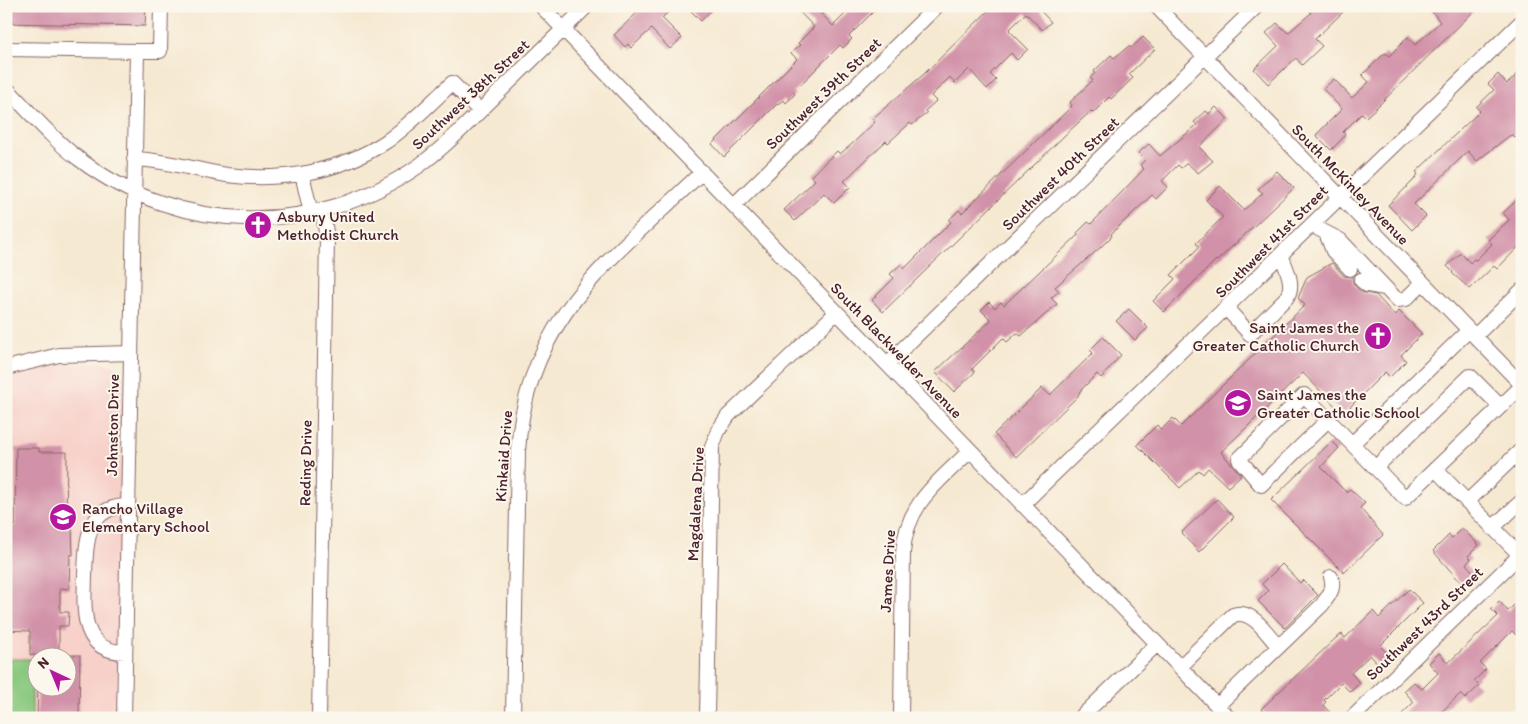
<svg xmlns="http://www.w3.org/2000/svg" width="1528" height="724" font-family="Itim,sans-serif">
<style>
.built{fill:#f7d0c9;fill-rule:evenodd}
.park{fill:#8ac980;stroke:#6a7456}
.building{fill:#d191a8}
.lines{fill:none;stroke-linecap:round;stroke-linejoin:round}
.minor-casing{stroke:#866665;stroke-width:16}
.minor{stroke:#fff;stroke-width:14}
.labels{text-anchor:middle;stroke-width:4;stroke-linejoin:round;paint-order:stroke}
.street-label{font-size:16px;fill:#4a1f2b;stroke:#fbf7ec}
.poi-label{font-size:16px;fill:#4a1f2b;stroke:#fbf7ec;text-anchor:start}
</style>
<rect width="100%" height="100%" fill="#fbf7ec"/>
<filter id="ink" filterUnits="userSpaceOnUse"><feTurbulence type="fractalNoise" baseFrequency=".02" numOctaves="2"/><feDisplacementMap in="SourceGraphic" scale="10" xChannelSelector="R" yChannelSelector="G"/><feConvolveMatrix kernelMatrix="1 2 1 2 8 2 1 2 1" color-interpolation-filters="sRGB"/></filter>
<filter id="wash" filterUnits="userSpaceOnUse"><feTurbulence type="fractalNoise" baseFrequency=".0096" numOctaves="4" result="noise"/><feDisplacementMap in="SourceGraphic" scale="20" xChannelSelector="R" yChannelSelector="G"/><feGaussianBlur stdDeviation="1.12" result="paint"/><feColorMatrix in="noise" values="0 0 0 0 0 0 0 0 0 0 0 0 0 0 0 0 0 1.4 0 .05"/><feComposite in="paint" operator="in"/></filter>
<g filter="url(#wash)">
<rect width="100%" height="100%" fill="#f6e9d2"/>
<!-- built -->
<path class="built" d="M101,362L116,367L123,378L117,718H6V378L40,367ZM38,656H68V686H38Z"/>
<!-- park -->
<path class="park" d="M6,659H32V718H6Z"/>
<g id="blocks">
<!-- building -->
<path class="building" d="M6,6H146L145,26L6,23Z
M644,6H674L662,18L682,38L670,49L651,29L631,48L628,44L625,47L614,35Z
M686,6H715L701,21Z
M794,6H814L833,26L853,6H879L849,36L852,39L843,48L840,45L793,92L795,94L786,103L784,100L776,105L724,157L712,144L797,59L791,53L800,45L798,43L814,27Z
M993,6H1036L1051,22L1042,30L1026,13L1009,30L1028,49L1017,60L1011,53L990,74L996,80L987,89L969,69L955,83L950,77L931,96L936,101L925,111L927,113L912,125L910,123L888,143L886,141L844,181L850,187L834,203L824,193L795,221L784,210L815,180L811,176L837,151L840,154L852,144L875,122L872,119L924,74Z
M1305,6H1338L1343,12L1315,39L1322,46L1302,65L1296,58L1268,84L1254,69L1278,46L1266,33L1277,23L1288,33L1311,13Z
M1428,6H1479L1377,107L1366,117L1362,113L1343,132L1345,134L1342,139L1331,150L1316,135L1342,109L1323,89L1334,79L1352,98L1369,82L1362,75L1385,53L1389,56L1408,37L1415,45L1440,22Z
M1143,37L1155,49L1129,74L1133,78L1111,99L1109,97L1093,113L1091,111L1066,134L883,312L872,300L894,278L890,274L901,264L905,268L951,222L949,220L959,210L962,213L1072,106L1070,102L1093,80L1090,78L1095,73L1094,71L1111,55L1114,58L1129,46L1131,48Z
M1522,70V144L1513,135L1509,136L1477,161L1468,151L1414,204L1426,216L1412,230L1388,205L1413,181L1418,174L1416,172L1480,111L1476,107L1494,90L1488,84L1498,74L1507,84Z
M1216,107L1228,119L1199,147L1213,161L1198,173L1187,163L1181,168L1178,165L1162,181L1168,187L1156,199L1152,195L1111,234L1112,236L1101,247L1055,287L1059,291L1051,298L1057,304L1021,336L1017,333L1007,342L1003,338L972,369L975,372L954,392L935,372L991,320L981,310L989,302L995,308L1001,302L1004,305L1078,235L1077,233L1088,222L1091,224L1144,169L1140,165L1145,160L1138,153L1149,144L1160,156L1197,125L1194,122L1206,111L1209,114Z
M1277,171L1294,188L1217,261L1216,260L1164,312L1153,301L1175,279L1171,275L1199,247L1196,243L1223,217L1206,200L1220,186L1244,210L1263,193L1258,189Z
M1522,195V243L1497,269L1494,266L1470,289L1452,273L1453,272L1447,266L1461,253L1470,263L1474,259L1476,260L1492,244L1488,240L1509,220L1503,213Z
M1332,263L1344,276L1353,277V283L1361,292L1376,295L1395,316L1399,311L1422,334L1401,355L1406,361L1390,377L1385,372L1343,414L1303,373L1221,452L1241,475L1228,487L1208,468L1203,474L1199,470L1180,488L1137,445L1157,425L1161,430L1173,418L1181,426L1305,305L1298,298L1307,277Z
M1129,309L1148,328L1135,340L1116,321Z
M1103,337L1121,355L1101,378L1097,374L1080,391L1078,396L1016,457L994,434L1042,388L1050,395L1093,353L1090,350Z
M1332,441L1339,448L1321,467L1346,492L1350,489L1365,503L1360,508L1383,535L1344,573L1271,500Z
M16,448H39V452H67L66,528H72L73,555H70L69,589L60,588V612H69L68,626H59V656L30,655V631L6,630V526H15Z
M1217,499L1234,517L1199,552L1181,533Z
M1462,528L1479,545L1468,556L1471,559L1466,564L1474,573L1463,585L1433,551L1449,535L1452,538Z
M1282,564L1300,583L1303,580L1318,595L1285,628L1258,601L1268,591L1262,584Z
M1409,589L1423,603L1380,646L1389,655L1379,665L1370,655L1351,673L1360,683L1350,692L1341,683L1324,700L1326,702L1323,705L1335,718H1269L1261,709L1336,638L1342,634L1345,638L1373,611L1379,618Z
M1522,597V641L1512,631L1480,663L1486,669L1474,681L1479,686L1465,699L1460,694L1435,718H1398L1414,702L1404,691L1414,682L1422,689L1438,673L1429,663L1439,653L1448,663L1498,616L1491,609L1499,601L1508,611Z
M68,655H80L79,718H37L38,686H68Z"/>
</g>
</g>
<g filter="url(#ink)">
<use href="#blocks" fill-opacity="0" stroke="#866665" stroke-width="1"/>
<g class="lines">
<!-- minor casing -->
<g class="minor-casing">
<path id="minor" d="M541,6L1229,718
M1156,6L1522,385
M6,49L137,51L124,718
M137,51H160L161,6
M6,88C30,112 52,139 79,159C180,236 317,238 420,165C446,146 468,123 490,101C522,70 554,38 587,6
M134,159C166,160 195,170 227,175C282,182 340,172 387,141C411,124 431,103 452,83L480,111
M302,174L311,213
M734,205L937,6
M1311,225L1340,240L1397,300L1406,299L1422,283
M1326,233L1333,251L1350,269
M1361,280L1367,285L1385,288
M1227,309L1250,334L1287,297C1295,284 1286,268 1281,255
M1469,330L1352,444L1405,498L1522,386
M1475,336L1522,290
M887,364L1257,6
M6,368L59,355L131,353
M1328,420L1261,485L1239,459L1304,395L1352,444
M1375,468L1470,376L1500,406
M1435,469L1520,555
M1467,502L1522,449
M1022,505L1522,21
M1492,528L1522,501
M125,652C80,652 84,610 85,577C86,545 85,506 128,506
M1180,667L1233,615C1252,608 1267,634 1278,646
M1217,706L1322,605C1329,595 1335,589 1331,577
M319,718L327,237L322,210
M513,718L518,451C526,317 613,258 702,172
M707,718L712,447L718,431L728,416L837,312
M901,718L903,553C906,504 937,483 970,451
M1080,718L1157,644
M1352,718L1522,553"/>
</g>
<!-- minor -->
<use href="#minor" class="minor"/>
</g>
</g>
<!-- icons -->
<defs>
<g id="church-disc" transform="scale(1.4375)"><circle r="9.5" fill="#b5179e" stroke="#fbf7ec"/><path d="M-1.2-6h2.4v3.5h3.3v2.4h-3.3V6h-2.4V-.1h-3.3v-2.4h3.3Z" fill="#fff"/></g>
<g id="school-disc" transform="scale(1.4375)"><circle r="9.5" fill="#b5179e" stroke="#fbf7ec"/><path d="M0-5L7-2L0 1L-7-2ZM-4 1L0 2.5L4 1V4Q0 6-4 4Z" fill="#fff"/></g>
</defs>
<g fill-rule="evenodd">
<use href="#church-disc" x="258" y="225"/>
<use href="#church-disc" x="1378" y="336"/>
<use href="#school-disc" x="1238" y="403"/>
<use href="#school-disc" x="63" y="517"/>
</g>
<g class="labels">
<!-- street labels -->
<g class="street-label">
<text transform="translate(823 93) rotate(-44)" y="6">Southwest 39th Street</text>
<text transform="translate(470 94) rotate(-43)" y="6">Southwest 38th Street</text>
<text transform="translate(1060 173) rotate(-44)" y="6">Southwest 40th Street</text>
<text transform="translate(1351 184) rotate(46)" y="6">South McKinley Avenue</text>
<text transform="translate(1271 241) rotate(-45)" y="6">Southwest 41st Street</text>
<text transform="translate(897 350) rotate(46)" y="6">South Blackwelder Avenue</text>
<text transform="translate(112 425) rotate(-89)" y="6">Johnston Drive</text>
<text transform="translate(503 456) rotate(-86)" y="6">Kinkaid Drive</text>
<text transform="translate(305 463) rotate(-89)" y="6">Reding Drive</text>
<text transform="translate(695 504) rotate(-87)" y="6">Magdalena Drive</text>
<text transform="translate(887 571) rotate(-87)" y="6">James Drive</text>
<text transform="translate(1424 623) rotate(-44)" y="6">Southwest 43rd Street</text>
</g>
<!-- poi labels -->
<g class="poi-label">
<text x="277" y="222">Asbury United<tspan x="277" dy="18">Methodist Church</tspan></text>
<text x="1359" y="333" text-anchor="end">Saint James the<tspan x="1359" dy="18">Greater Catholic Church</tspan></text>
<text x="1257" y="400">Saint James the<tspan x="1257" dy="18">Greater Catholic School</tspan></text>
<text x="82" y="514">Rancho Village<tspan x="82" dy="18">Elementary School</tspan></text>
</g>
</g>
<!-- margin -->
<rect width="1528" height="724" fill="none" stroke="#fbf7ec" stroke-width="25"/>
<!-- north arrow -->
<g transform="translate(52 672) rotate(316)"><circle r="24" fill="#fbf7ec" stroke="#b4a19f"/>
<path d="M0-4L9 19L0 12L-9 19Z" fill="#b5179e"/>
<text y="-8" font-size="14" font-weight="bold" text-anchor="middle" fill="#4a1f2b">N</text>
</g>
</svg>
